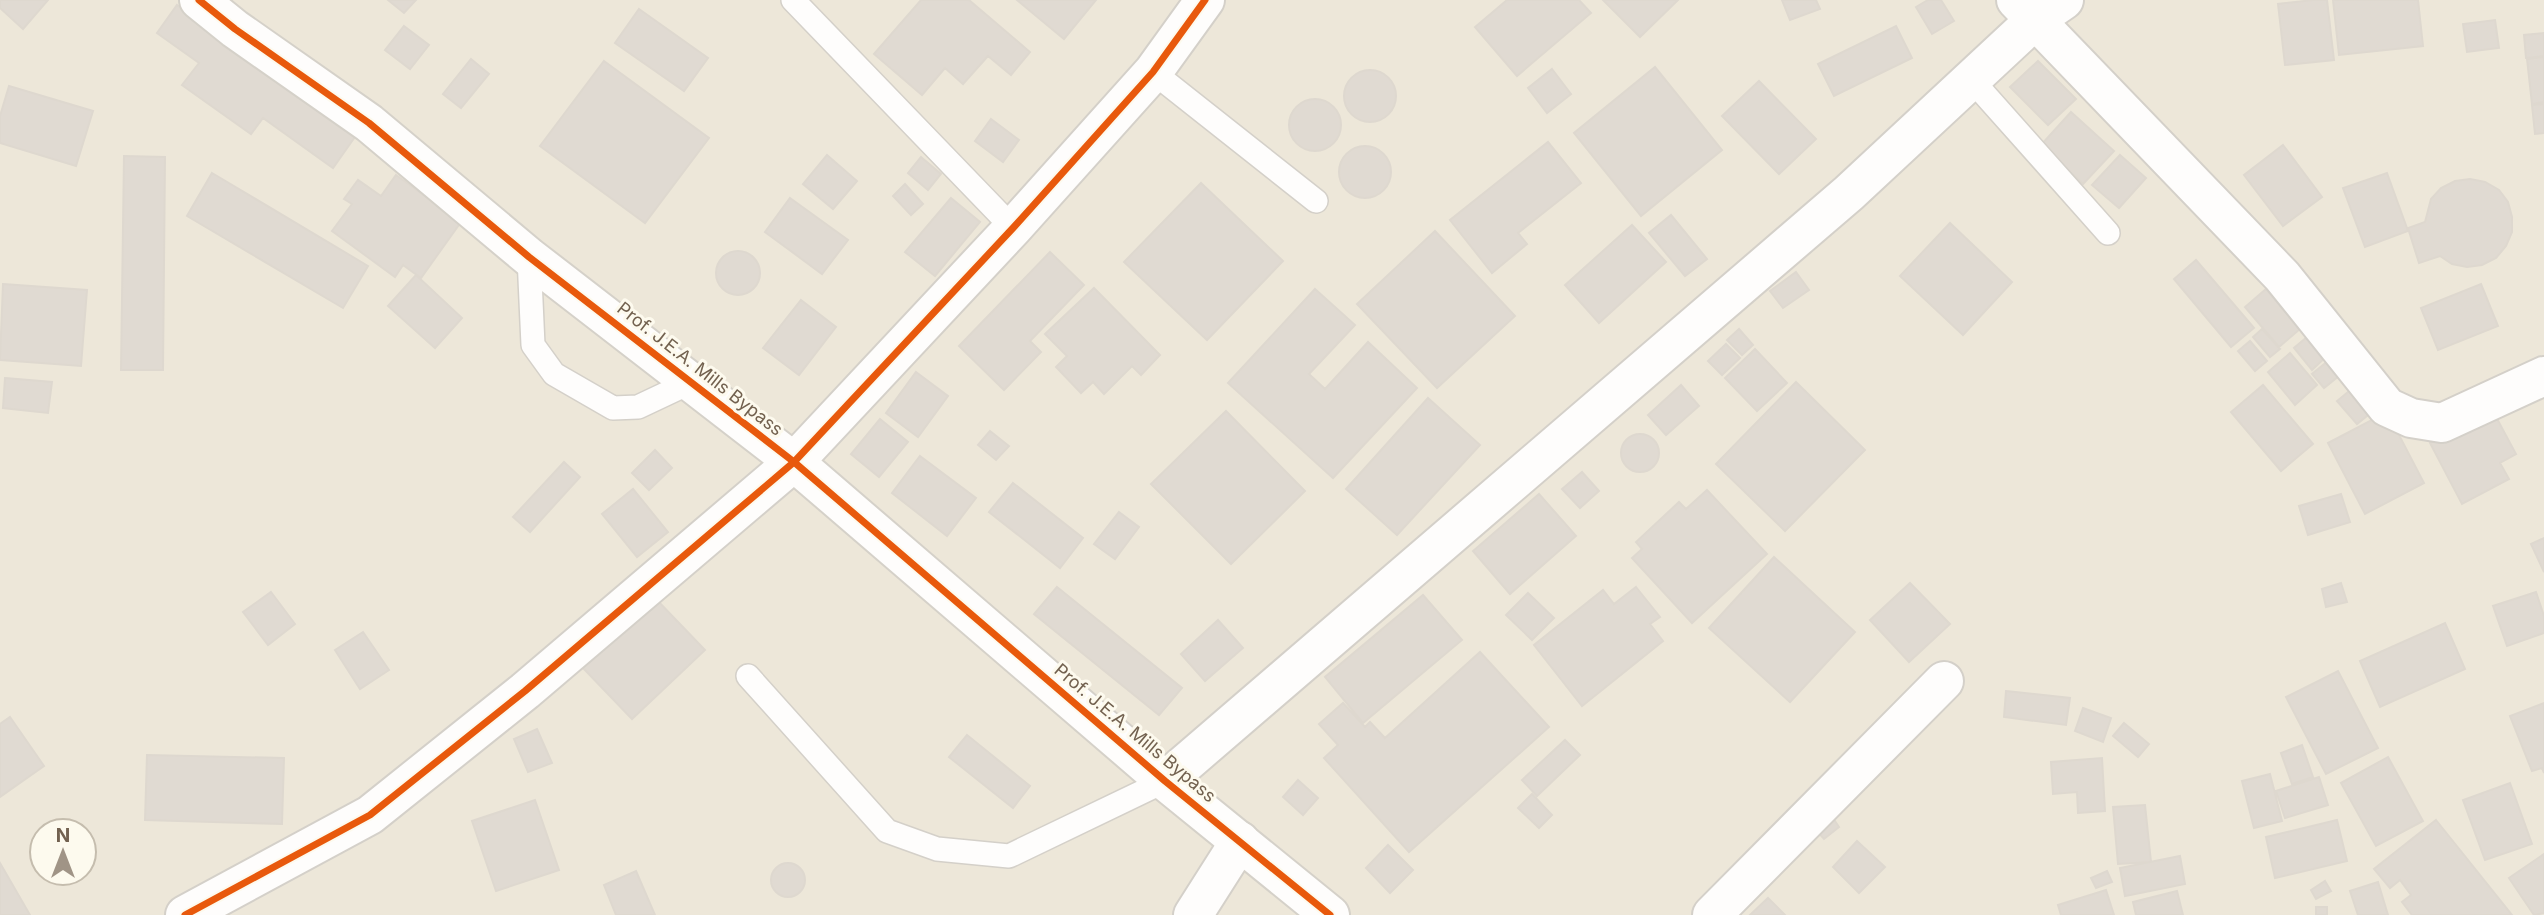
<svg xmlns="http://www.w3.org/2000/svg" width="2544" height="915" font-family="Inter,sans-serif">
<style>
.residential{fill:#ede7d9;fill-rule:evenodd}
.building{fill:#e0dad2;stroke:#ded8cf;stroke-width:2}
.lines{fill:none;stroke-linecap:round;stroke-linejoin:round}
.lane-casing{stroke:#d4d0c9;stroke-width:26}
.street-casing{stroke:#d4d0c9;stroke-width:42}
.secondary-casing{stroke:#d5d1c9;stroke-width:42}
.lane{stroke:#fefdfc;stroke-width:23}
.street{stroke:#fefdfc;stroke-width:38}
.secondary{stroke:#fefdfc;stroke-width:38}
.cycleway-casing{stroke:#fdfaee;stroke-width:11}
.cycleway{stroke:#e8590c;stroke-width:7}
.labels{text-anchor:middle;stroke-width:6;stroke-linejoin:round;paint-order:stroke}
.street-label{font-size:18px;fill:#72614f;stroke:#fdfaee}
</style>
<rect width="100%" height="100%" fill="#f6f4ec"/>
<!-- residential -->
<path class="residential" d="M0,0H2544V915H0ZM42,831H84V873H42Z"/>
<!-- building -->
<path class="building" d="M0,0H48L23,29L0,8Z
M388,0H416L404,13Z
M921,0H969L1030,52L1011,75L988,56L963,84L945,68L922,95L874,54Z
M1017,0H1096L1064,39Z
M1507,0H1579L1591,13L1517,76L1475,27Z
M1603,0H1678L1640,37Z
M1782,0H1816L1820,9L1790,20Z
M1928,0H1941L1954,21L1932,34L1916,7Z
M2313,0H2327L2334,60L2285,65L2278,4Z
M2333,0H2418L2423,46L2339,55Z
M177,5L357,134L333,168L263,118L251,134L182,85L199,63L157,33Z
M639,9L708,58L684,91L615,43Z
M2495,20L2499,48L2467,52L2463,24Z
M404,26L429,45L410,69L385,50Z
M1896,26L1912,58L1834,96L1818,64Z
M2544,33V56L2526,58L2524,35Z
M2544,57V102L2532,104L2527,59Z
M471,59L489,74L461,108L443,94Z
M604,61L709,138L645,223L540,146Z
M2038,61L2076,99L2048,125L2010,87Z
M1655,67L1722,150L1641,216L1574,133Z
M1552,69L1571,94L1547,113L1528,88Z
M1344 96a26 26 0 1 1 52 0a26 26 0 1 1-52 0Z
M1759,81L1816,139L1779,174L1722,116Z
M9,86L93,111L76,166L0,143V116Z
M1289 125a26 26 0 1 1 52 0a26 26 0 1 1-52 0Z
M2544,104V133L2535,134L2532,105Z
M2071,112L2114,151L2083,184L2041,145Z
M991,119L1019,140L1003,162L975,141Z
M1548,142L1581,183L1518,233L1527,244L1492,273L1450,220Z
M2283,145L2322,197L2283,226L2244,175Z
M1339 172a26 26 0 1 1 52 0a26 26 0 1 1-52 0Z
M827,155L857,181L833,209L803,184Z
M2120,155L2146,178L2119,208L2092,185Z
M124,156L165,157L163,370H121Z
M921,157L941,174L928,190L908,173Z
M212,173L368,266L343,308L187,216Z
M2387,173L2408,231L2365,247L2343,188Z
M396,175L461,222L421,278L403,265L395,277L332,231L352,204L344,199L358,180L381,196Z
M2470,179L2485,182L2499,190L2508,202L2512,217V232L2506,246L2496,258L2482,265L2467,267L2452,264L2440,256L2419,263L2408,228L2425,222L2431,199L2441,188L2455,181Z
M1201,183L1283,261L1207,340L1124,262Z
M905,184L923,204L911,215L893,196Z
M790,198L848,240L822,274L765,232Z
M951,198L980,222L935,276L905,252Z
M1671,215L1707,259L1685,276L1649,233Z
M1950,223L2012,282L1963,335L1900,276Z
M1632,225L1666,262L1599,323L1565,285Z
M1435,231L1515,316L1437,388L1357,304Z
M716 273a22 22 0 1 1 44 0a22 22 0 1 1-44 0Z
M1050,252L1084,285L1030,341L1041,352L1004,390L959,346Z
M2196,260L2254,328L2231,347L2174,279Z
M1796,272L1809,290L1783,308L1770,291Z
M416,275L462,318L435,348L388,306Z
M3,284L87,290L81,366L0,360Z
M2481,284L2498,326L2438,350L2421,308Z
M1094,288L1160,355L1141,375L1132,366L1104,394L1093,382L1081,393L1056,367L1067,356L1045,334Z
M1315,289L1355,325L1309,374L1325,389L1368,342L1417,388L1333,478L1228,383Z
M2266,289L2300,329L2279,347L2245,307Z
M801,300L836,327L799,375L763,348Z
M1739,329L1753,345L1742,355L1727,340Z
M2262,329L2280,349L2270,357L2253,337Z
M2313,332L2330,353L2312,370L2294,348Z
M2250,341L2267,361L2255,371L2238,351Z
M1726,344L1740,358L1722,375L1708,361Z
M1755,349L1787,383L1757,411L1725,378Z
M2290,353L2317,385L2295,405L2268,372Z
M2328,361L2340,375L2324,388L2312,374Z
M916,372L948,396L918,437L886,413Z
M5,378L52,382L48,413L3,408Z
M1796,382L1865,450L1785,531L1716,464Z
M2359,383L2378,407L2357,424L2337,401Z
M1681,385L1699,406L1666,435L1648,415Z
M2263,385L2313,444L2281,471L2231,412Z
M1428,398L1480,445L1397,535L1346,489Z
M1226,411L1305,491L1231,564L1151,484Z
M2387,412L2424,483L2365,514L2328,443Z
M2495,415L2516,454L2500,463L2509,479L2462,504L2430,443L2477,418Z
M880,419L908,442L879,477L851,454Z
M990,431L1009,446L996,460L978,445Z
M1621 453a19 19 0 1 1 38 0a19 19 0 1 1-38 0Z
M655,450L672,468L649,490L632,473Z
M920,456L976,498L947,536L892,493Z
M564,462L580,477L530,532L513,517Z
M1582,472L1599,491L1580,508L1562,489Z
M1013,483L1083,538L1060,568L989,512Z
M633,489L668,532L637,557L602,514Z
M1707,490L1767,554L1692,623L1632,558L1642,549L1636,542L1679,502L1686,509Z
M1539,494L1576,536L1510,594L1473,551Z
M2341,494L2350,522L2308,535L2299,506Z
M1119,512L1139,527L1115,559L1094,544Z
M2544,538V572L2531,544Z
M1774,557L1855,632L1790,702L1709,628Z
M1910,583L1950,624L1909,662L1870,620Z
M2341,583L2347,602L2326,607L2322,589Z
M1057,587L1182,688L1159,715L1034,614Z
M1636,587L1660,617L1650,624L1663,641L1582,706L1534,645L1603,590L1614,604Z
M271,592L295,624L268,645L243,612Z
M2536,592L2544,616V633L2507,646L2493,606Z
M1528,593L1554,618L1532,640L1506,615Z
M1423,595L1462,640L1363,723L1325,677Z
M655,598L705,650L632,719L582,667Z
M1218,620L1243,648L1205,681L1181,654Z
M2445,623L2465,669L2380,707L2360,661Z
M363,632L389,670L360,689L335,650Z
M1480,652L1549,727L1409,852L1324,758L1338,745L1319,724L1343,703L1365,727L1370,722L1385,738Z
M2338,671L2378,748L2326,774L2286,697Z
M2006,691L2070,698L2066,725L2004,717Z
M2544,703V773L2542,768L2532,771L2510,716Z
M2083,708L2111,718L2103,742L2075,731Z
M10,717L44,766L0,797V724Z
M2124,723L2149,744L2138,757L2113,736Z
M537,729L552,763L528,772L514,739Z
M967,735L1030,786L1013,808L949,757Z
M1565,740L1580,755L1537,796L1522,780Z
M2302,745L2313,777L2292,784L2281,753Z
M147,755L284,758L282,824L145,820Z
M2388,757L2423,821L2376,846L2341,783Z
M2102,758L2105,811L2078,813L2077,792L2053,794L2051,762Z
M2270,774L2282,821L2254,828L2242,781Z
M2319,777L2328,805L2285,818L2276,791Z
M1298,780L1318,798L1303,815L1283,797Z
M2510,783L2532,844L2485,860L2463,800Z
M1532,794L1552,815L1539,828L1518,808Z
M535,800L559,870L496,891L472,821Z
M2145,805L2151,862L2118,864L2113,807Z
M1831,815L1839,827L1824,839L1814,828Z
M2337,820L2347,861L2275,878L2266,837Z
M2436,820L2512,915H2412L2402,902L2411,895L2400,880L2390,888L2374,869Z
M1857,841L1885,867L1859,893L1833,867Z
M1388,845L1413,870L1390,893L1366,868Z
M2544,854V913L2534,915L2509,878Z
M2180,856L2185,884L2125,896L2120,868Z
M0,863L30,915H0Z
M771 880a17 17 0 1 1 34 0a17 17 0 1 1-34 0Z
M636,871L655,915H616L604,885Z
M2107,871L2112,882L2096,888L2091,878Z
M2325,881L2331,891L2316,899L2311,890Z
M2378,882L2388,915H2358L2350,891Z
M2106,890L2114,915H2061L2058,905Z
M2177,891L2183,915H2136L2133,902Z
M1768,898L1785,915H1750Z
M2316,907H2327V915H2316Z"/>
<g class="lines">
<!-- lane casing -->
<g class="lane-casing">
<path id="lane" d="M793,0L1013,228
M1153,72L1316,201
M1971,79L2108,233
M529,257L533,345L554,374L613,408L638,407L691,382
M748,676L887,831L937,849L1009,856L1165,781"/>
</g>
<!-- street casing -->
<g class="street-casing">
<path id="street" d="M2016,0L2282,276L2387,407L2411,418L2442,423L2544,376
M1165,781L1849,193L2035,20L2064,0
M185,915L370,815L525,691L794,462L1013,228L1153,72L1205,0
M1193,915L1240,841
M1712,915L1944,681"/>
</g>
<!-- secondary casing -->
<g class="secondary-casing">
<path id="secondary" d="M199,0L235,29L369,123L529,257L794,462L1165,781L1330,915"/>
</g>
<!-- lane -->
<use href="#lane" class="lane"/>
<!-- street -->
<use href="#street" class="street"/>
<!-- secondary -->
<use href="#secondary" class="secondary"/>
<!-- cycleway casing -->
<g class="cycleway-casing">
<path id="cycleway" d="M199,0L235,29L369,123L529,257L794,462L1165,781L1330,915
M185,915L370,815L525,691L794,462L1013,228L1153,72L1205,0"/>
</g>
<!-- cycleway -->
<use href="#cycleway" class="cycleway"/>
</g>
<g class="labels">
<!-- street labels -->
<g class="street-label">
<text transform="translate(700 369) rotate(38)" y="6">Prof. J.E.A. Mills Bypass</text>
<text transform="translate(1135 733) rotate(40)" y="6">Prof. J.E.A. Mills Bypass</text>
</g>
</g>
<!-- north arrow -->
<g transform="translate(63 852)"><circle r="33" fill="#fdfaee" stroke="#c5bdae" stroke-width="2"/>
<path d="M0-5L12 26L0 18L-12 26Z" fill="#a09486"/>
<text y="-10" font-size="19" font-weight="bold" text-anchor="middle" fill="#72614f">N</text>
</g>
</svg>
